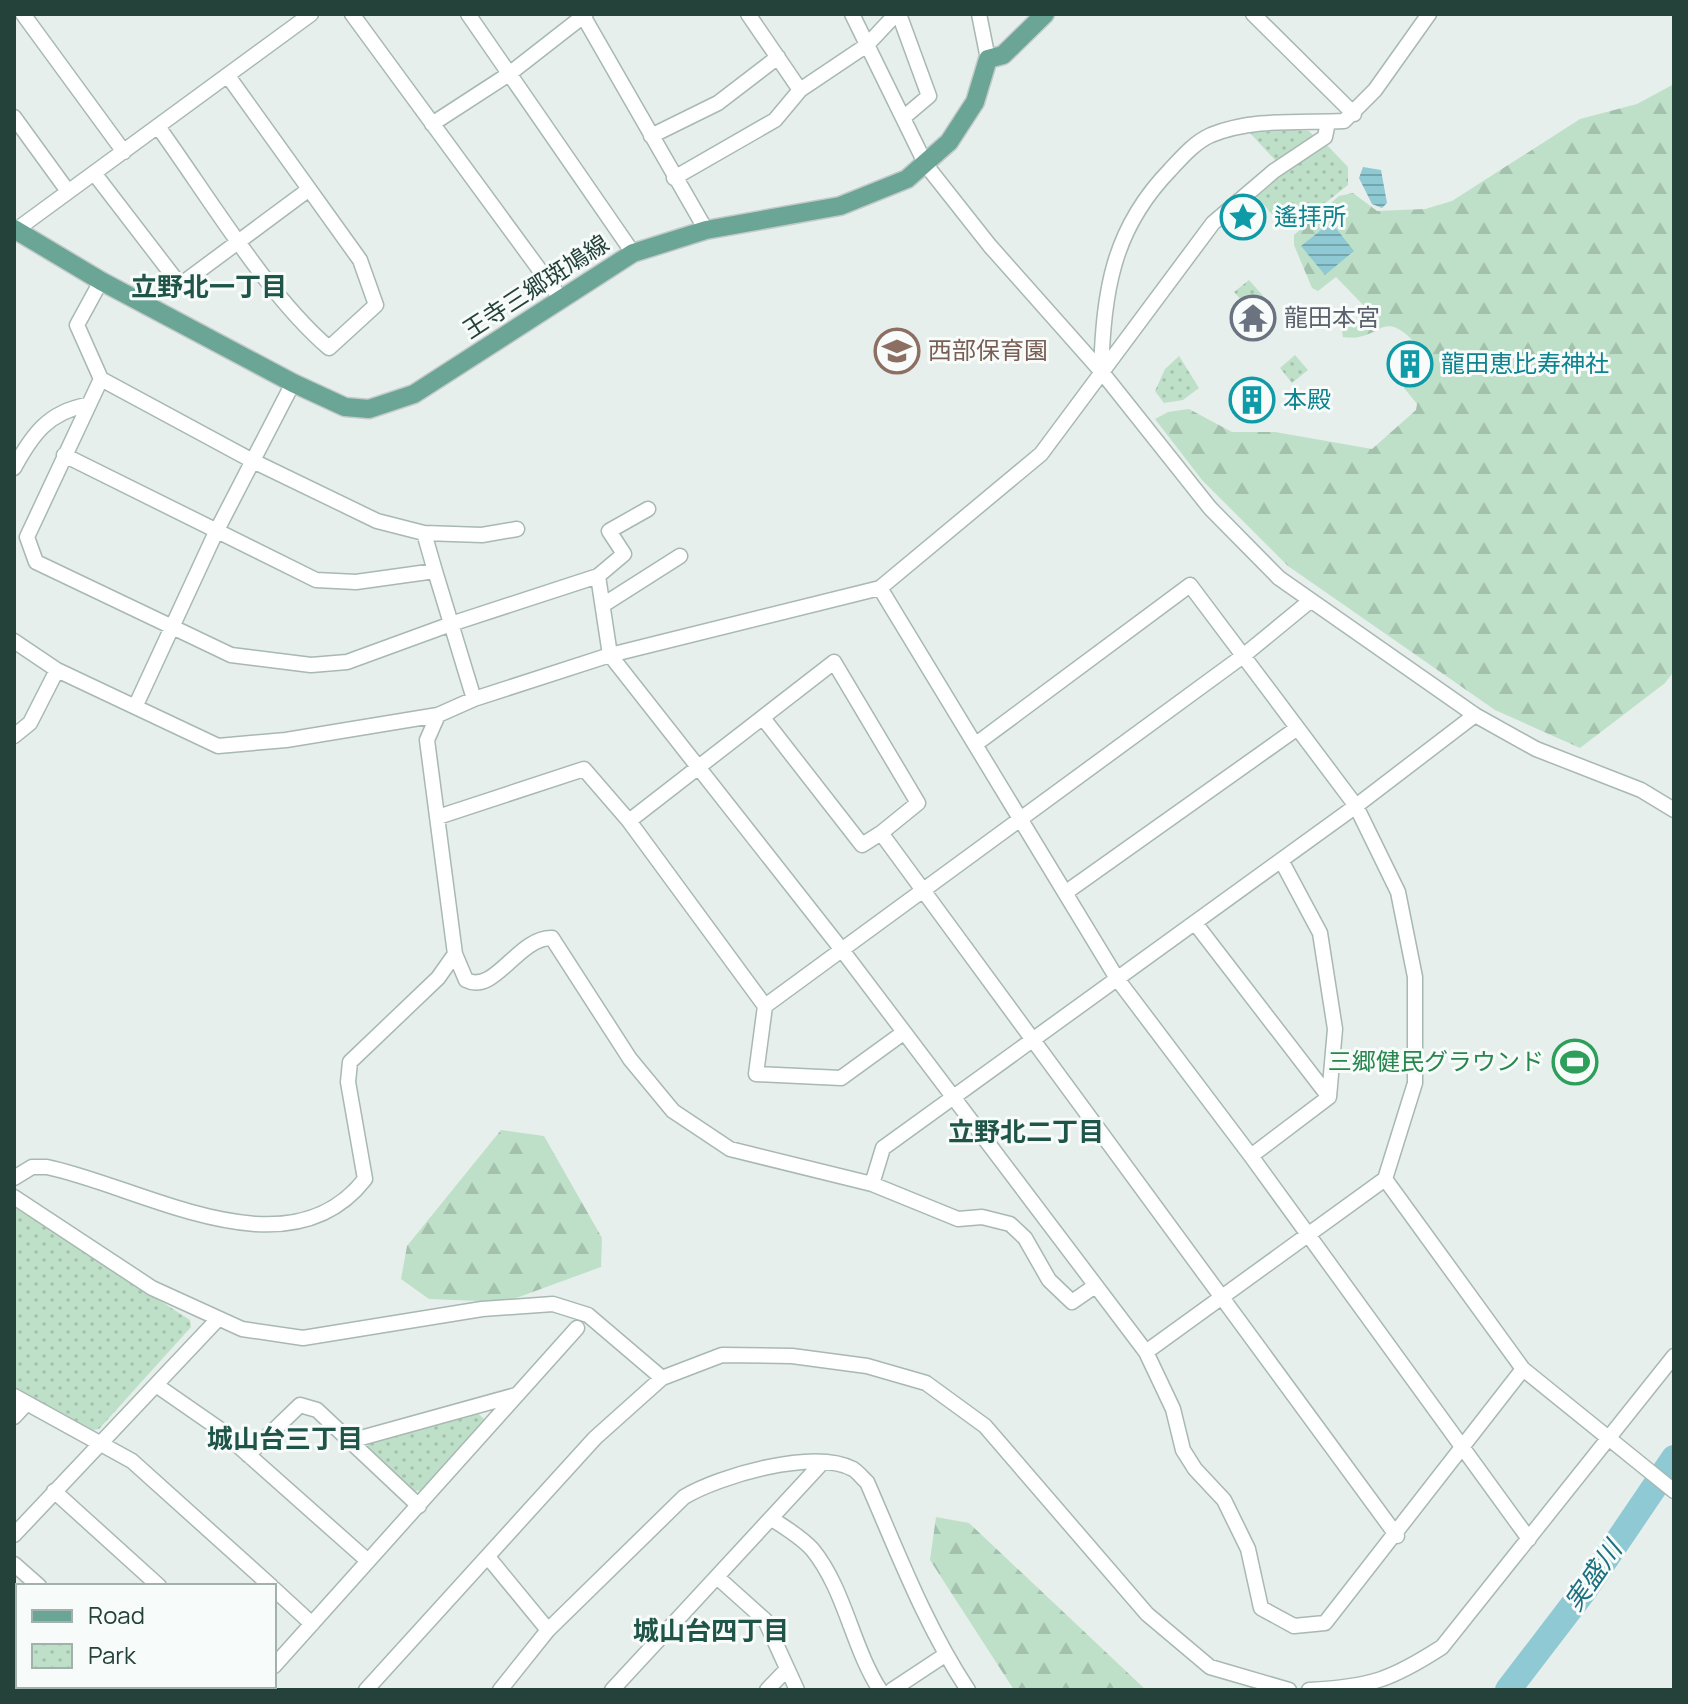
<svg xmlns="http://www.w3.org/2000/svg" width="1688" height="1704" font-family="Manrope,'Noto Sans JP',sans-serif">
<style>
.forest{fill:url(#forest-firs)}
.park{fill:url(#park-dots)}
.water{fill:url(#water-rules)}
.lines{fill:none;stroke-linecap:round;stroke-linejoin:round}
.river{stroke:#8ec9d4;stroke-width:26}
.minor-casing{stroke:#a8b8b2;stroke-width:17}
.major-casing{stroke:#c2cac8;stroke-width:21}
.minor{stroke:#fff;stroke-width:14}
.major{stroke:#6aa596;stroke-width:18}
.labels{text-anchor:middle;stroke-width:6;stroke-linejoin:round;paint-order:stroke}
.culture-label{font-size:24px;fill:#0d838f;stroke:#f7fbf9;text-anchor:start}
.street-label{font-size:24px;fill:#24423a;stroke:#f7fbf9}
.worship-label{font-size:24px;fill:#5b616d;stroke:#f7fbf9;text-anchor:start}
.education-label{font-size:24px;fill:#785e54;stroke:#f7fbf9;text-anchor:start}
.leisure-label{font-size:24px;fill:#27864d;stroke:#f7fbf9;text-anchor:end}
.neighbourhood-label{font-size:26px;font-weight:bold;fill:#1f5548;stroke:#f7fbf9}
.water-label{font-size:26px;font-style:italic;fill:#1c6f80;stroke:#f7fbf9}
</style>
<defs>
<pattern id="forest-firs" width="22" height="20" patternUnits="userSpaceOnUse" patternTransform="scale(2)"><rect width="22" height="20" fill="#bfe0c8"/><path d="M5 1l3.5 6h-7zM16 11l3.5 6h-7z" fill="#a4c1ad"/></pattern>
<pattern id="park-dots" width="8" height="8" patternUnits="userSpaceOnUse" patternTransform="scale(2)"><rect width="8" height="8" fill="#bfe0c8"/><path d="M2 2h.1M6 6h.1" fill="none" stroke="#a4c1ad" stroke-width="1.8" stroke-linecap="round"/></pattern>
<pattern id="water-rules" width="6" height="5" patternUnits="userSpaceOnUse" patternTransform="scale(2)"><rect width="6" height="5" fill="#8ec9d4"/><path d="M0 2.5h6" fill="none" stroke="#74a5ad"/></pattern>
</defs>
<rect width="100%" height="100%" fill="#e6efeb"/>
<!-- forest -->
<path class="forest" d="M1674,84V671L1665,683L1580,748L1495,710L1288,566L1202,480L1155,419L1168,412L1189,409L1232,432H1275L1372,449L1416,410L1417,404L1404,388V382L1426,355C1379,299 1386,343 1343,337L1342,331L1366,312L1365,307L1336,277L1318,291L1312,288L1294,245V235L1339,196L1353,193L1377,211L1425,209L1452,201L1580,119L1637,104Z
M501,1130L544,1136L602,1238L601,1267L505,1302L429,1299L401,1279L407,1246Z
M936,1517L969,1523L1146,1690H1014L930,1560Z"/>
<!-- park -->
<path class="park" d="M1290,130L1309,131L1316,138L1277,162L1250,133Z
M1324,142L1348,167V185L1295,227H1283L1256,196Z
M1249,280L1271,305L1256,317L1234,292Z
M1295,355L1308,370L1292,383L1280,368Z
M1179,356L1199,388L1183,400L1164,403L1155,391L1165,369Z
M14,1207L190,1320L191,1327L99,1429L93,1430L14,1387Z
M478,1413L487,1422L426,1490L414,1491L367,1447L371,1434Z"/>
<!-- water -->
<path class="water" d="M1363,167L1381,170L1387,203L1382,208L1372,204L1359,178Z
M1331,222L1354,251L1325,275L1301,246Z"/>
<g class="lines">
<!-- river -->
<path class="river" d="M1508,1690L1586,1588L1674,1458"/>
<!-- minor casing -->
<g class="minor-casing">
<path id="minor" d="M23,14L124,152
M352,14L561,299
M468,14L633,253
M582,14L706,230
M748,14L800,90
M852,14L926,165L990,246L1101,371L1210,508L1279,578L1475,715L1536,749L1641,790L1674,810
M899,14L929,96L903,118
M979,14L988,59
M1253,14L1354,114
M14,117L67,190
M432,124L509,74L586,14
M159,128C208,196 267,295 329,348L376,305L360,260L228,76
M651,136L718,103L778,57
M94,173L180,285L308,190
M674,178L775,120L800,90L867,45L896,14
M16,230L311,14
M101,281L77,325L101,379L27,537L36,562L231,655L311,665L347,662L451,624L598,576L610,655L842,950L1146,1352L1173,1409L1183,1450L1195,1469L1224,1500L1248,1549L1261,1608L1294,1626L1325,1623L1523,1369
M1101,371C1104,291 1112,230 1170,170C1182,157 1195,142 1211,135C1253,118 1300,123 1344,121L1375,90L1429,14
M101,379L253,461L377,521L424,533L482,535L517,529
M64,455L316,580L356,582L435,571L474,699
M14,468C32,435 48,412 87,405
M424,533L435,571
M598,576L624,554L609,531L648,509
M880,588L1118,980L1251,1156L1529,1539
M603,605L680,556
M14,641L57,670L218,746L286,740L438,715L474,699L610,655L880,588L1041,454L1213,223L1274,171L1325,137L1328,122
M136,705L216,532L293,383
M438,715L427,740L455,954L466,980C495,995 518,937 552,938L630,1059L673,1111L730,1149L872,1184L958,1219L982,1217L1010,1224L1025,1238L1049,1280L1072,1302L1095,1286
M763,718L862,845L881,833
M14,736L30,723L57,670
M976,744L1190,585L1356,806L1398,892L1415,977V1083L1385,1179
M438,817L584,769L629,821L765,1006L756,1074L841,1078L903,1033
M629,821L834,662L918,803L881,833L1397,1536
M1065,893L1296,729
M1195,923L1329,1097
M765,1006L1243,656L1310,601
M1251,1156L1329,1097L1335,1029L1320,933L1281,860
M14,1178L32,1167H47C143,1187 288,1278 365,1179L348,1082L350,1062L438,978L455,954
M872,1184L883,1148L1356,806L1475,715
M14,1197L152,1288L242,1329L303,1338L482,1309L553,1304L588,1315L662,1378
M1146,1352L1385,1179L1523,1369L1674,1491
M156,1385L218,1428L368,1561
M14,1396L132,1461L271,1586
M14,1417L27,1403
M350,1441L516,1395
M248,1455L300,1405L317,1410L419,1506
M54,1491L159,1586
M772,1519C786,1528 801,1537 812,1549C845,1589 852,1647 880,1690
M14,1535L218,1319
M488,1557L548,1630
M14,1564L39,1586
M717,1577L765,1620L797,1690
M274,1589L312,1624
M274,1666L577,1328
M14,1677L18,1680
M28,1686L33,1690
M152,1686L156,1690
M252,1690L256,1686
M366,1690L595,1438L662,1378L722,1355L792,1356L867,1366L926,1383L985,1426L1147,1614L1210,1667L1289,1690
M500,1690L548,1630L684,1497C719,1476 814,1448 853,1469C858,1472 863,1479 867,1482C898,1553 925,1625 968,1690
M612,1690L821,1464
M767,1690L787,1669
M892,1690L945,1655
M1309,1690C1370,1687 1391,1680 1442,1647L1674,1356"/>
</g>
<!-- major casing -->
<g class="major-casing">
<path id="major" d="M14,229L101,281L293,383L345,407L369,409L414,394L633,253L706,230L840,206L907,179L949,142L975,102L988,59L1003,55L1045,14"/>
</g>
<!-- minor -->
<use href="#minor" class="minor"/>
<!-- major -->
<use href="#major" class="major"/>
</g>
<!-- icons -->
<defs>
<g id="sight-ring" transform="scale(2.3)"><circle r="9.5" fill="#f7fbf9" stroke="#0f9aa8" stroke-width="1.5"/><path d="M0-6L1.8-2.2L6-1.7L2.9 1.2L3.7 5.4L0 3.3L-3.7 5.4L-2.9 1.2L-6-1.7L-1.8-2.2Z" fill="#0f9aa8"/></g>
<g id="temple-ring" transform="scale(2.3)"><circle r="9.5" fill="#f7fbf9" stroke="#6b7280" stroke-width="1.5"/><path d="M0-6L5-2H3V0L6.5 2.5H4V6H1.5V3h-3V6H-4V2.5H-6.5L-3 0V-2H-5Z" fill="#6b7280"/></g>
<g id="school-ring" transform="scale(2.3)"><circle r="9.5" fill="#f7fbf9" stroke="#8d6e63" stroke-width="1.5"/><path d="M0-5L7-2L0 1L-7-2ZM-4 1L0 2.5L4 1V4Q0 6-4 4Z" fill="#8d6e63"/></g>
<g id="building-ring" transform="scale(2.3)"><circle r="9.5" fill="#f7fbf9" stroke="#0f9aa8" stroke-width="1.5"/><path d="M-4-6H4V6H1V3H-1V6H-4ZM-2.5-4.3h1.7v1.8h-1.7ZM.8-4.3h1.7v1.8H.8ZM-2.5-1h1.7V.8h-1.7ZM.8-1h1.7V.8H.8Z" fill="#0f9aa8"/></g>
<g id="stadium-ring" transform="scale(2.3)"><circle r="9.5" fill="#f7fbf9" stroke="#2e9e5b" stroke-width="1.5"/><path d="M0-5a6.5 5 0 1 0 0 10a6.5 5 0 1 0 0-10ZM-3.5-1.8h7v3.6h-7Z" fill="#2e9e5b"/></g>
</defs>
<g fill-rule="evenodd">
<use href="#sight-ring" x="1243" y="217"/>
<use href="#temple-ring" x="1253" y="318"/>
<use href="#school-ring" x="897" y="351"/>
<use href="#building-ring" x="1410" y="364"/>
<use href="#building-ring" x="1252" y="400"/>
<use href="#stadium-ring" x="1575" y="1062"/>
</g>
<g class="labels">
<!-- culture labels -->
<g class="culture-label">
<text x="1274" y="225">遙拝所</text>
<text x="1441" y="372">龍田恵比寿神社</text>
<text x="1283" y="408">本殿</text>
</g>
<!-- street labels -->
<g class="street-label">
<text transform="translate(536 287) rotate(-33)" y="8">王寺三郷斑鳩線</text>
</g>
<!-- worship labels -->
<g class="worship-label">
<text x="1284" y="326">龍田本宮</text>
</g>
<!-- education labels -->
<g class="education-label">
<text x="928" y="359">西部保育園</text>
</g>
<!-- leisure labels -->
<g class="leisure-label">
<text x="1544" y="1070">三郷健民グラウンド</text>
</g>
<!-- neighbourhood labels -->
<g class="neighbourhood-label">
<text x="209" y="296">立野北一丁目</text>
<text x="1026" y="1141">立野北二丁目</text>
<text x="285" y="1448">城山台三丁目</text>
<text x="711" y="1640">城山台四丁目</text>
</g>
<!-- water labels -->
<g class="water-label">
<text transform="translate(1593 1576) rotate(-55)" y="9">実盛川</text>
</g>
</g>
<!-- border -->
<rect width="1688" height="1704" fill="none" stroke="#24423a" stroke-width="32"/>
<!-- legend -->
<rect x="16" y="1584" width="260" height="104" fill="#f7fbf9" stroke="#a3b1ad" stroke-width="2"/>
<rect x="32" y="1610" width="40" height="12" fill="#6aa596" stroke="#a3b1ad" stroke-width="2"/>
<text x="88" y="1624" font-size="24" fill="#24423a">Road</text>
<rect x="32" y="1644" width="40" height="24" fill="url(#park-dots)" stroke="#a3b1ad" stroke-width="2"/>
<text x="88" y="1664" font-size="24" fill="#24423a">Park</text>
</svg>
